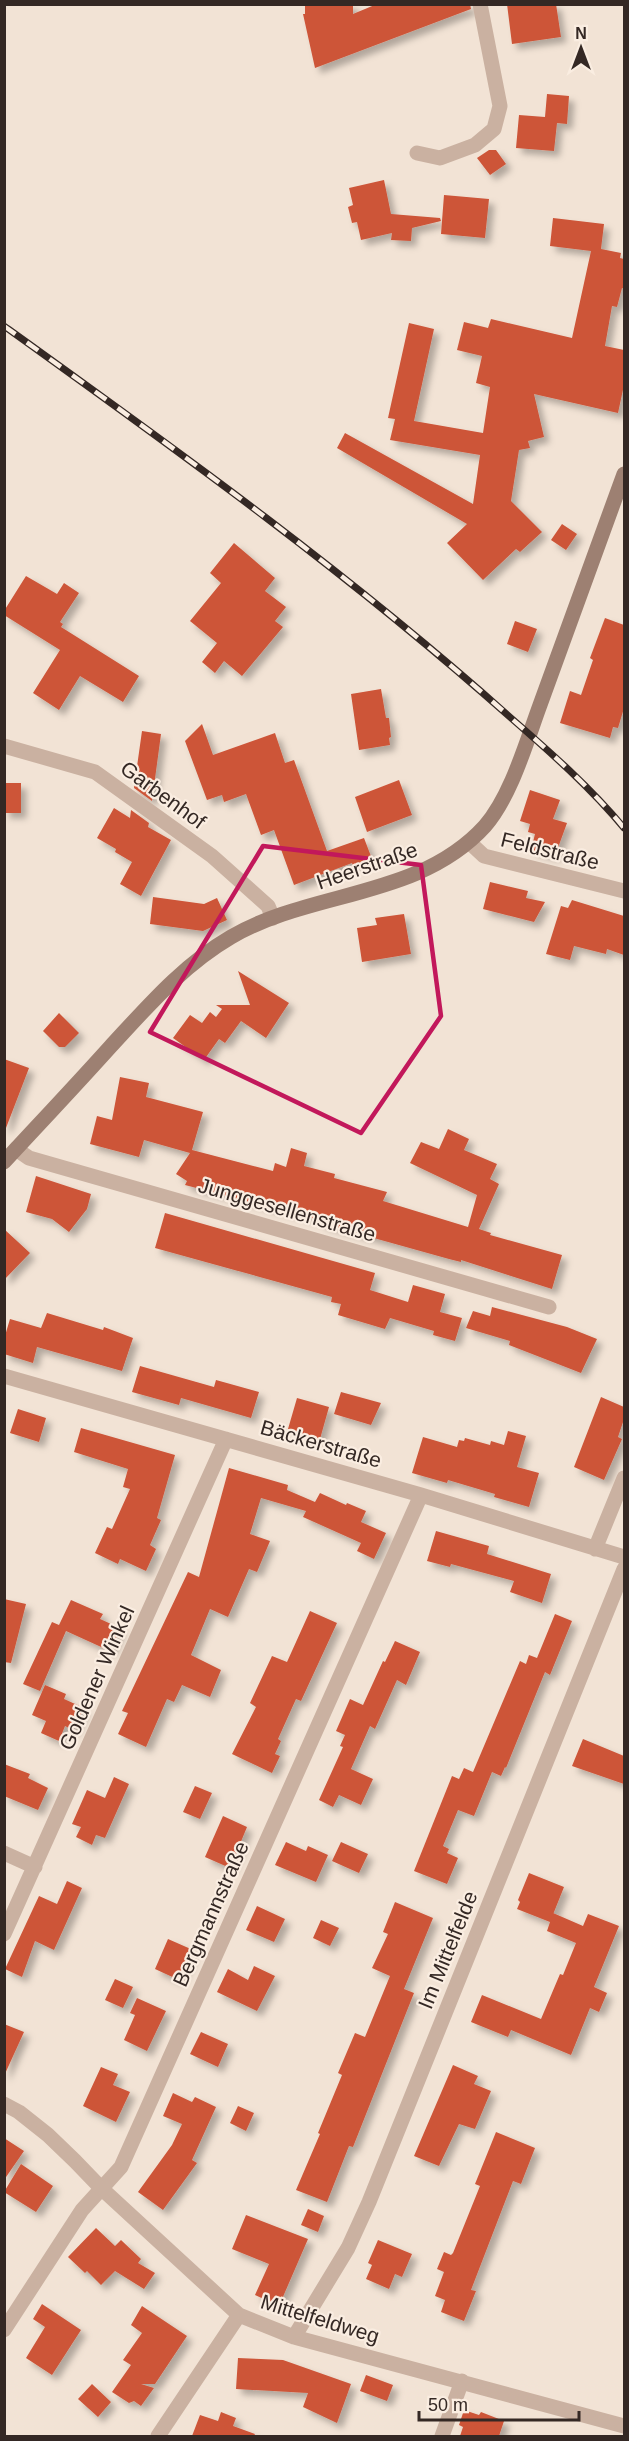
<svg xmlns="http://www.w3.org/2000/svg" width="629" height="2441" font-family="Helvetica,sans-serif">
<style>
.building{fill:#cd5438;filter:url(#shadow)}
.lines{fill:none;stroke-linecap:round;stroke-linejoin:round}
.street{stroke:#cab1a1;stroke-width:15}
.secondary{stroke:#9d8072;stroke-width:15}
.rail-casing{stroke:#342824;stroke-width:7}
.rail{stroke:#faede1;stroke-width:4.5;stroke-dasharray:14;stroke-linecap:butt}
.marked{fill:none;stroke:#c2185b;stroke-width:4.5;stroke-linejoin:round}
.labels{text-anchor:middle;stroke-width:4.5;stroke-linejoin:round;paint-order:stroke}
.street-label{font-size:21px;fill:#342824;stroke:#faede1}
</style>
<defs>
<filter id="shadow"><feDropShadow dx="5.5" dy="5.5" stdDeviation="3" flood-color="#0004"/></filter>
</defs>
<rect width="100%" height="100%" fill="#f2e3d5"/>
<!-- building -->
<path class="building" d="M305,4H353V14L377,4H470L471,9L315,68L303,14H305Z
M507,4H556L561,37L512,44Z
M547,94L569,96L567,124L557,123L554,151L516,148L519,115L545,117Z
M489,150H496L506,164L490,175L477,158Z
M384,180L391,214L440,218L441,221L412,228L411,241L391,240L392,233L361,240L357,222L352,223L348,207L353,205L349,188Z
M444,195L489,199L485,238L441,234Z
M553,218L604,224L601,249L621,253L620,258L624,259V289L622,288L617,307L612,306L605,346L624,350V385L618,413L534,394L544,437L528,441L530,448L519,450L511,501L542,532L520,552L516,549L483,580L447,543L467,524L337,448L345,433L473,504L480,455L390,440L395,419L388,418L409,323L434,329L414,421L483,433L490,387L476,383L482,356L457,350L464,322L488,328L491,319L572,338L591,251L550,246Z
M562,524L577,534L566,550L551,540Z
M234,543L275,578L265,591L286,607L275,621L283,627L242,676L224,661L215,673L202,662L217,643L190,621L221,583L210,573Z
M26,576L57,594L64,583L79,593L60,622L63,624L61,627L139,676L123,702L80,676L59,710L33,693L60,650L4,615V611Z
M605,618L624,625V708L618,728L613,727L610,738L560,723L570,691L581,695L593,660L590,658Z
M515,621L537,629L528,652L507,644Z
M381,689L386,718H389L391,737L389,738L390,745L359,750L351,694Z
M202,724L213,755L275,733L285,763L294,760L327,851L364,838L372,859L353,866L352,863L294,885L274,830L261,835L246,794L224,802L222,795L207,800L185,741Z
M142,731L161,734L152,801L134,788Z
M399,780L412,815L367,832L355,797Z
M4,783H21V813H4Z
M530,790L560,800L553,819L567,823L555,856L531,850L535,834L528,832L530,824L520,821Z
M114,808L130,818L131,810L149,823L148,827L171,840L141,896L120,884L132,862L115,852L116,849L97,838Z
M490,882L528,891L526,898L545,902L534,922L483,909Z
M153,897L204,904L217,898L227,920L203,931L150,924Z
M572,900L624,916V955L607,949L606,954L574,946L570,960L546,954L561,906L568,908Z
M404,914L411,954L362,962L357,928L377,925L375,918Z
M238,971L289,1003L266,1038L241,1021L225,1043L219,1039L204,1060L173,1038L190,1015L202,1023L210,1012L216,1017L222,1009L216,1005H250Z
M59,1013L79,1033L65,1047H59L43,1031Z
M4,1059L29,1068L6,1128L4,1127Z
M120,1077L149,1083L146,1097L203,1112L192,1150L273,1171L275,1163L286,1167L291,1148L307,1153L304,1166L335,1174L334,1178L387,1192L383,1201L468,1227L477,1195L410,1163L421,1142L439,1149L448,1129L469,1139L464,1150L497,1164L490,1179L499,1184L479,1229L491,1233L490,1235L562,1255L552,1289L461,1260V1262L449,1259L320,1223V1220L185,1185L187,1181L176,1174L190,1153L144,1140L139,1157L90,1144L97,1116L112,1120Z
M36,1176L91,1194L87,1209L69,1232L52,1219L26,1212Z
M165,1213L375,1273L370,1290L408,1302L413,1285L445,1294L440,1312L462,1318L455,1341L433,1335L434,1331L390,1318L385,1329L338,1315L341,1304L331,1302L332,1297L155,1248Z
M4,1229L30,1253L4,1280Z
M492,1307L567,1327L597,1339L581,1373L509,1345L510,1341L466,1328L473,1311L490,1316Z
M47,1313L103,1330L104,1327L133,1338L122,1371L37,1347L33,1363L4,1354V1339L10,1319L41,1328Z
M140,1366L214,1387L216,1380L259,1392L251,1418L181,1398L179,1405L132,1392Z
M341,1392L381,1403L371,1425L334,1414Z
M601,1397L624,1407V1419L618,1437L622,1439L604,1480L574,1467Z
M297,1398L329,1407L320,1439L288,1429Z
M18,1409L46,1418L39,1442L10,1433Z
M81,1428L175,1455L157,1518L161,1520L150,1545L156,1549L146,1571L120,1559L118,1564L95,1553L107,1527L112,1529L130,1489L123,1487L128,1469L74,1452Z
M508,1431L526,1436L517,1467L539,1473L529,1507L494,1497L495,1494L448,1480L447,1483L412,1473L423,1437L457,1447L459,1440L464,1441L465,1438L490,1445L491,1441L504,1445Z
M229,1468L288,1485L287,1490L315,1502L320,1493L346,1505L347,1503L366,1511L361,1522L386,1533L374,1559L357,1551L361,1543L303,1517L306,1511L261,1498L250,1534L270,1541L257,1572L249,1569L228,1617L210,1609L191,1655L221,1670L210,1697L182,1685L174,1702L167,1699L146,1747L118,1734L128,1713L122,1711L188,1572L199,1577Z
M436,1531L489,1546L487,1554L551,1574L542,1603L510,1592L514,1581L451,1564L450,1567L427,1561Z
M4,1599L26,1604L11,1663L4,1662Z
M71,1600L103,1614L100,1619L120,1628L110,1651L66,1631L40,1691L23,1684L52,1622L59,1625Z
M310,1611L337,1623L301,1701L296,1699L278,1739L281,1741L275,1754L280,1756L272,1773L232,1754L256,1707L250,1703L272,1656L287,1662Z
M555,1614L572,1621L550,1675L545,1672L506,1768L505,1767L501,1776L492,1772L474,1816L458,1810L443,1846L449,1849L447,1853L458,1858L447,1884L414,1871L452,1776L459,1779L464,1768L473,1772L520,1661L526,1664L529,1655L537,1658Z
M395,1641L420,1652L406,1685L397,1680L375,1729L370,1726L351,1769L373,1779L361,1805L339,1795L333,1807L319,1800L343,1747L340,1746L345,1735L336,1731L350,1699L363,1705L383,1661L385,1662Z
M45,1685L66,1694L64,1699L84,1708L73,1730L65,1726L59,1741L41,1733L46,1721L32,1715Z
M583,1739L624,1756V1784L572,1766Z
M4,1764L30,1774L28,1778L48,1788L38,1810L4,1796Z
M114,1777L129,1784L105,1838L96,1835L92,1845L76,1837L81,1827L72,1824L87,1790L105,1798Z
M195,1786L212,1793L200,1819L183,1812Z
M223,1816L247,1827L230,1868L205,1857Z
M286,1842L306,1851L308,1846L328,1855L316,1882L275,1865Z
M341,1842L368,1854L359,1873L332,1861Z
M529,1873L564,1887L550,1922L517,1909L520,1902L518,1900Z
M67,1881L82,1888L54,1950L35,1941L22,1977L5,1969L39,1896L57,1904Z
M395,1902L433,1918L404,1989L414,1993L353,2147L349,2146L327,2202L296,2190L320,2134L318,2133L342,2075L338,2073L355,2033L365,2037L390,1976L372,1968L388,1934L383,1932Z
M257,1906L285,1919L274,1942L246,1930Z
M553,1913L583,1926L588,1914L619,1926L594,1987L607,1993L599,2012L590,2008L571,2055L511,2030L508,2037L471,2022L482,1995L541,2019L560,1974L563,1975L576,1943L547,1931Z
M321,1920L339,1928L330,1946L313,1938Z
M168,1939L193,1950L179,1980L155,1969Z
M254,1966L275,1976L257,2011L217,1992L228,1969L248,1980Z
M115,1979L133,1987L123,2008L105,2000Z
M137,1998L166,2011L147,2051L124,2040L135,2015L130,2013Z
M4,2024L24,2032L4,2076Z
M201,2032L228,2044L218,2067L190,2054Z
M453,2065L478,2076L474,2084L491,2091L475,2129L459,2124L439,2166L414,2156Z
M101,2067L118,2074L113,2085L130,2092L116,2122L83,2106Z
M173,2093L192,2102L195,2097L216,2107L192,2160L197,2163L163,2210L138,2192L172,2145L182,2124L163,2116Z
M238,2106L254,2113L246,2131L230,2123Z
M496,2132L535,2148L521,2184L513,2181L471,2290L476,2291L464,2321L441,2312L445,2300L435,2296L444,2272L437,2269L444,2252L451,2255L453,2253L480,2186L475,2184Z
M4,2138L24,2151L4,2180Z
M21,2164L53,2186L36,2212L4,2192Z
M308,2209L324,2216L318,2232L301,2225Z
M246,2215L308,2239L279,2306L255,2295L269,2264L232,2249Z
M96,2228L115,2246L121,2240L141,2259L138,2263L155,2273L144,2289L115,2271L101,2285L87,2271L85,2273L68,2257Z
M378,2240L412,2254L402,2277L395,2274L389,2289L366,2279L372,2265L368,2263Z
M42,2304L81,2330L52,2375L26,2358L45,2327L33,2319Z
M142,2306L187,2336L155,2384H141L154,2388L141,2406L134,2401L129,2403L112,2392L131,2365L123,2360L142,2333L131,2325Z
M238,2358L283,2360L351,2384L337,2423L303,2407L308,2393L236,2389Z
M366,2375L393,2385L387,2401L360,2391Z
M92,2384L111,2402L98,2417L78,2399Z
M464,2410L479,2415L481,2412L504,2421L499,2436H460L463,2427L459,2425Z
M221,2412L236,2418L233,2426L255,2434L254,2436H192L200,2415L218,2421Z"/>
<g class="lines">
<!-- street -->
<path class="street" d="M417,153L440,158L475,145L494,129L500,106L480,4
M4,746L95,772L212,856L268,906L273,918
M469,842L484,856L624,891
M16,1149L29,1158L549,1307
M4,1376L421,1495L624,1557
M595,1549L624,1478
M4,1853L35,1867
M4,1934L226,1439
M4,2104L19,2112L48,2135L75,2161L101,2188L239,2315L294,2337L624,2426
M4,2330L82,2210L121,2167L421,1495
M294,2337L348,2248L369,2202L624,1569
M158,2436L239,2315
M442,2436L462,2381"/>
<!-- secondary -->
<path class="secondary" d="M4,1162C40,1123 76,1085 111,1046C148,1006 183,965 231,937C311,890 419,899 485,826C511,796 526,743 540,705C568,628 596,551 624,474"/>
<!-- rail casing -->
<g class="rail-casing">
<path id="rail" d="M4,326C178,451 351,575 511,718C550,752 591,788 624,828"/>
</g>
<!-- rail -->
<use href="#rail" class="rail"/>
</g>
<!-- marked area -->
<path class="marked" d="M263,846L421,865L441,1016L361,1133L150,1032Z"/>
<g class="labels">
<!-- street labels -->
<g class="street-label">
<text transform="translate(163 795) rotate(36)" y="7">Garbenhof</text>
<text transform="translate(550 851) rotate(14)" y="7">Feldstraße</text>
<text transform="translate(367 866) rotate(-19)" y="7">Heerstraße</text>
<text transform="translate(287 1210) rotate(16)" y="7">Junggesellenstraße</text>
<text transform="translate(321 1444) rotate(16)" y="7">Bäckerstraße</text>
<text transform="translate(97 1678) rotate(-66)" y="7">Goldener Winkel</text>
<text transform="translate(211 1914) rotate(-66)" y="7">Bergmannstraße</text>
<text transform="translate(448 1950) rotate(-68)" y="7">Im Mittelfelde</text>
<text transform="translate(320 2319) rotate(17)" y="7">Mittelfeldweg</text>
</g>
</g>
<!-- border -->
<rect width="629" height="2441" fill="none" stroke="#342824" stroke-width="12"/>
<!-- north arrow -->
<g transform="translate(581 48)" stroke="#faede1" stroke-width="4.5" paint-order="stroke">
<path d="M0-4.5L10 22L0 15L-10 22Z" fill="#342824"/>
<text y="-9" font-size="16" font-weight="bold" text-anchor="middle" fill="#342824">N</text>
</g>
<!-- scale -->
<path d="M419 2411v9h160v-9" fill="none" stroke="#342824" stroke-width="3"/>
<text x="428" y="2411" font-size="18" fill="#342824" stroke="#faede1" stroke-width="4.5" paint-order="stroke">50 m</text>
</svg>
